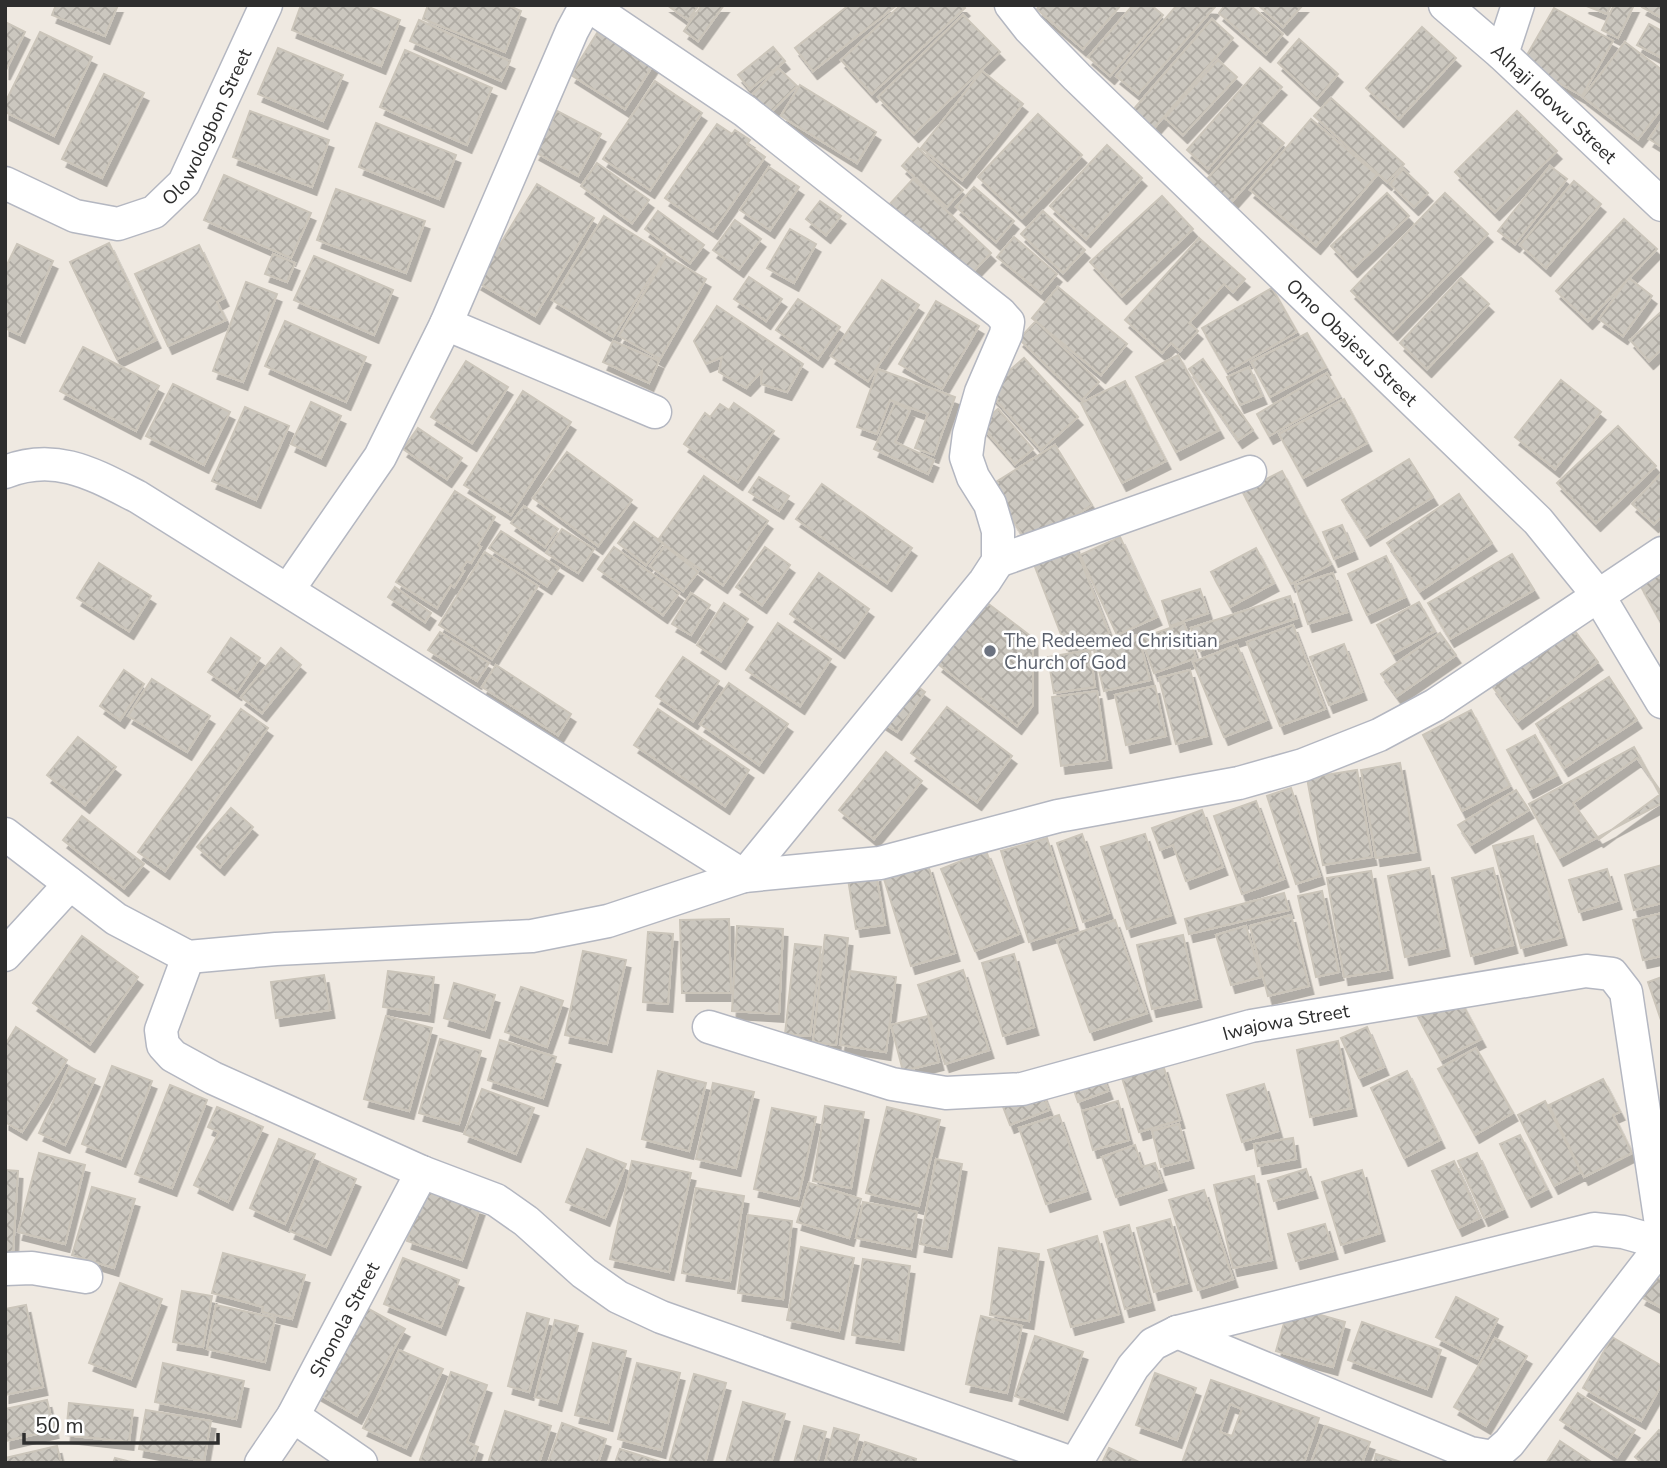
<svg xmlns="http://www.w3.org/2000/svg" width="1667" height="1468" font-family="'Nunito Sans',sans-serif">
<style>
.building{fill:url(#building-cross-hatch);stroke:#cbc5ba;stroke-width:2;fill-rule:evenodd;filter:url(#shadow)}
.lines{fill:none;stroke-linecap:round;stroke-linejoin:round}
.minor-casing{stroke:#b4b7c1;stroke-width:35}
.minor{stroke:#fff;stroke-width:32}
.worship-dot{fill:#6b7280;stroke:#fff;stroke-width:2.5}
.labels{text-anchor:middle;stroke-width:5;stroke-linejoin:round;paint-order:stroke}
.street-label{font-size:19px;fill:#2e2e2e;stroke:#fff}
.worship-label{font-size:19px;fill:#5b616d;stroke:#fff;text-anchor:start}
</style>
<defs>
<pattern id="building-cross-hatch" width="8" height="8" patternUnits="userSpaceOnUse" patternTransform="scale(1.75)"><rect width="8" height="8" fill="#cbc7bf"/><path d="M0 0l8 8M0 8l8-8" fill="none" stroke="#afaba4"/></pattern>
<filter id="shadow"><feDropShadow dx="4.5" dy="8" stdDeviation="0" flood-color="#0004"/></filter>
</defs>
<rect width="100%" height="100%" fill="#efe9e1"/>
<!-- building -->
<path class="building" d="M56,5H118L105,36L52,15Z
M301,5H364L400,20L381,66L292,30Z
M428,5H507L521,11L505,52L423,19Z
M667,5H699L688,20Z
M702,5H724L698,41L684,31Z
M849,5H897L813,71L795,48Z
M901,5H962L965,8L872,94L841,60Z
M1040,5H1121L1083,49L1037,9Z
M1133,5H1151L1163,15L1110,76L1088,57Z
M1177,5L1215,7L1138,94L1116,76Z
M1225,5H1250L1283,34L1266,54L1219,13Z
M1258,5H1303L1283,27Z
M1584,5H1611L1607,14Z
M1614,5H1634L1618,38L1602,30Z
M1643,5H1662V18L1642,7Z
M1554,8L1613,41L1582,96L1523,62Z
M963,15L1000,52L914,134L878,97Z
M1212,19L1233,38L1147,136L1126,118Z
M419,20L510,61L501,81L410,41Z
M5,22L25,32L5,72Z
M1649,24L1662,31V58L1637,45Z
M1422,27L1456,58L1399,119L1366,88Z
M599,30L653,65L625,109L571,75Z
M40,32L92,57L54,136L5,112V103Z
M1299,39L1338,74L1317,99L1278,63Z
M1625,42L1662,70V108L1638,139L1583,97Z
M773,47L785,61L750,89L738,75Z
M278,48L343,75L323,121L258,94Z
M405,50L492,88L467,145L380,107Z
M1218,60L1237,77L1183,135L1165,118Z
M778,68L797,86L768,115L750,97Z
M1260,68L1282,87L1208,169L1187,150Z
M982,71L1023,104L962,180L921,148Z
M104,74L144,93L102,178L62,159Z
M655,81L702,113L650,190L603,159Z
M800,85L876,132L857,163L781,116Z
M1331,98L1404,164L1387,182L1314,116Z
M250,111L329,140L312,187L233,157Z
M557,111L601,134L578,176L535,152Z
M1517,111L1557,151L1495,212L1455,172Z
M1038,114L1082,155L1022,218L978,177Z
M1311,119L1377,175L1316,246L1250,190Z
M1662,120V147L1649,139Z
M1258,121L1284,143L1226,208L1201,186Z
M376,123L456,155L439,199L359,167Z
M717,124L732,134L735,130L750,140L747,144L765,157L713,231L665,198Z
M1107,145L1142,178L1086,239L1050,206Z
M918,148L963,190L947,207L902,166Z
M597,163L649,200L632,223L581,186Z
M1550,166L1567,179L1515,244L1498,231Z
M769,167L799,187L770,230L740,210Z
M1403,169L1428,193L1414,207L1390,184Z
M224,175L311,213L291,258L204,220Z
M913,179L991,253L966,279L888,206Z
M1574,181L1601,204L1546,268L1520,245Z
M537,184L594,218L535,316L477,282Z
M974,187L1014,221L996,242L956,207Z
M336,189L425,221L406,273L317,240Z
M1387,193L1409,216L1353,269L1331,246Z
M1445,193L1488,234L1393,332L1351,291Z
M1162,196L1193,229L1122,296L1090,262Z
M820,201L841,216L826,235L806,219Z
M658,211L704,245L690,263L645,229Z
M1043,211L1085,250L1063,273L1021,234Z
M604,216L665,254L613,337L552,300Z
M1624,219L1657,249L1588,321L1556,291Z
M735,220L761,239L739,269L713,250Z
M790,229L816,244L794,283L767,268Z
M1014,237L1057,274L1041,293L997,257Z
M1199,238L1245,279L1233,292L1224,284L1189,323L1198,331L1180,351L1171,343L1162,353L1125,320Z
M109,243L156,340L117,359L70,262Z
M17,244L53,261L20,335L5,328V269Z
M199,245L224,298L217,302L226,320L168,346L135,274Z
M273,254L295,263L287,282L265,274Z
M314,256L393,290L374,335L294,300Z
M666,256L706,279L660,359L619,336Z
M749,277L782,299L766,321L734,299Z
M1461,278L1489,304L1427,369L1400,343Z
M1629,278L1652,296L1623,336L1599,319Z
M882,280L919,305L868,381L831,356Z
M246,282L277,294L243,382L213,371Z
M1058,287L1127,344L1101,375L1032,318Z
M1272,288L1297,332L1227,372L1202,328Z
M798,299L840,327L818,359L776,330Z
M936,301L979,326L942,389L899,364Z
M717,306L803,364L787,392L761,384L762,371L746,388L719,372L722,357L706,364L694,341Z
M1662,311V349L1649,361L1630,340Z
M285,321L366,357L346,402L265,366Z
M1036,321L1099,382L1082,400L1019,339Z
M1307,333L1326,367L1270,397L1251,362Z
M613,341L659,361L649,383L603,362Z
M83,347L159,386L136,431L60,391Z
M1178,355L1219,430L1176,452L1136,377Z
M1024,358L1078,417L1041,450L987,390Z
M1203,359L1253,430L1238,440L1189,369Z
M466,361L508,387L472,443L431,417Z
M1249,367L1262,396L1240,405L1227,377Z
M878,369L955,397L934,455L915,448L928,414L890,400L877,434L857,427Z
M1327,373L1340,396L1269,436L1257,414Z
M1561,380L1601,412L1555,469L1515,437Z
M1125,381L1166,461L1122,483L1081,403Z
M173,384L230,412L204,465L146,436Z
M523,391L571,422L511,515L464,485Z
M1344,399L1367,443L1303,478L1279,434Z
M311,402L341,416L321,458L291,444Z
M734,403L774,431L738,482L684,444L705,413L710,417L720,404L729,410Z
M895,403L910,410L895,442L934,460L928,474L874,449Z
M245,407L289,426L256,500L212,481Z
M998,409L1033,449L1015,464L980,424Z
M1618,426L1656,466L1596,523L1557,483Z
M418,428L462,458L447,479L403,449Z
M1055,445L1092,505L1028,544L991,485Z
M567,452L632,500L598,546L533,498Z
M1409,459L1433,497L1366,538L1342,500Z
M1282,471L1331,564L1291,584L1242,491Z
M1662,473V516L1654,524L1632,504Z
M704,476L768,521L723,585L658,540Z
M759,477L789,496L779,511L749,492Z
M822,484L912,548L887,583L796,519Z
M455,491L495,517L478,545L481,547L471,563L467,561L461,570L464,571L454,587L451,585L437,608L396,582Z
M1459,494L1492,543L1420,591L1387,543Z
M524,506L558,529L545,547L511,523Z
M634,522L663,543L646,565L618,543Z
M1342,525L1353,551L1334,559L1323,532Z
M562,529L594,549L578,573L546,553Z
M501,531L559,568L547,586L489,548Z
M1120,537L1157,617L1117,635L1080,555Z
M1074,543L1109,633L1067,650L1032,559Z
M665,546L698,572L683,591L650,566Z
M614,547L679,593L663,615L598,569Z
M765,547L790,565L762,605L736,587Z
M1256,548L1274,583L1230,607L1211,572Z
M485,552L538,586L492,659L439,625Z
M1512,554L1534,590L1450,639L1428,603Z
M1386,556L1405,597L1367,615L1348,574Z
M99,563L151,596L129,631L77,598Z
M819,573L869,609L840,650L790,614Z
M1333,573L1347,612L1308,624L1295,585Z
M1662,573V618L1659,619L1640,585Z
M395,587L431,613L425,622L388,597Z
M1200,589L1208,613L1170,626L1162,601Z
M691,593L710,605L691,635L672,624Z
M1290,596L1297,618L1199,651L1191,628Z
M986,602L1033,638V705L1017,726L938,664Z
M1419,602L1435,631L1393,654L1377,625Z
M724,603L748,619L721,661L697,645Z
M778,623L831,659L800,706L746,670Z
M1184,623L1196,658L1154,673L1141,638Z
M1293,625L1325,709L1280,726L1247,642Z
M1572,627L1598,662L1518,721L1492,686Z
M440,632L489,663L477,681L428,650Z
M1440,633L1456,655L1397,696L1381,674Z
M1138,635L1150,680L1104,691L1093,646Z
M231,638L260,658L237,692L208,672Z
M1344,644L1362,692L1329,705L1310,657Z
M1237,645L1267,720L1224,737L1193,662Z
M281,648L301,665L262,713L241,697Z
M1090,650L1095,687L1054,693L1048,657Z
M683,657L719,681L693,721L656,696Z
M496,665L571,714L558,735L482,687Z
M124,670L144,684L120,720L100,706Z
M1190,670L1207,736L1176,744L1159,678Z
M1609,677L1637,720L1564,768L1536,724Z
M152,679L210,716L187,752L128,716Z
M910,681L925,692L897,732L882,722Z
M729,683L788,724L759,765L700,724Z
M1155,686L1166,736L1126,745L1115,695Z
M1097,691L1107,760L1061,766L1052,697Z
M947,707L1012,756L977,802L911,753Z
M241,709L268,728L165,871L138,852Z
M658,709L749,770L725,806L634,745Z
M1471,710L1510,786L1462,811L1423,735Z
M1535,735L1557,775L1529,790L1507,750Z
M78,737L116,767L85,805L47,775Z
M1634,747L1662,798V803L1559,858L1529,804Z
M886,752L922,781L874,839L839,810Z
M1637,758L1662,793L1599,839L1573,803Z
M1400,763L1416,852L1376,858L1361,770Z
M1357,770L1372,857L1323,865L1307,778Z
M1291,788L1320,876L1296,884L1267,796Z
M1516,790L1529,810L1471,845L1458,825Z
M1256,801L1284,879L1242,894L1214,816Z
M231,808L253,827L220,867L197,847Z
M1202,810L1223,867L1186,881L1173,845L1160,850L1152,828Z
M82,816L144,864L124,888L63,840Z
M1082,834L1109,913L1083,922L1057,843Z
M1145,834L1171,915L1127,929L1101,847Z
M1533,836L1562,937L1521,948L1493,846Z
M1047,838L1075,927L1029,942L1001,851Z
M986,851L1019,934L975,951L941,869Z
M928,865L955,953L911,966L884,879Z
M1662,865V903L1634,910L1625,875Z
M1429,868L1445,948L1405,957L1388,876Z
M1493,868L1513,945L1471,956L1452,878Z
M1607,869L1617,901L1579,912L1569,880Z
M1371,871L1388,970L1344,977L1327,878Z
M876,874L885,925L856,929L848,879Z
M1322,891L1339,972L1316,977L1298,896Z
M1284,893L1289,910L1189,934L1185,919Z
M1662,913V956L1643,960L1633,920Z
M1291,915L1309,986L1268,996L1250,926Z
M729,919L731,993H682L680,920Z
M1115,920L1147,1013L1090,1032L1057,940Z
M737,926L783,929L779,1014L732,1011Z
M1246,926L1261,977L1231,985L1216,935Z
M648,932L673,934L668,1004L643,1002Z
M825,935L848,938L836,1045L813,1042Z
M1183,935L1197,999L1152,1009L1137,945Z
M82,936L138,977L90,1044L33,1003Z
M795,944L821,947L810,1036L785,1034Z
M583,951L626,960L607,1044L565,1035Z
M1014,954L1034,1027L1003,1036L982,963Z
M963,970L989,1050L945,1064L918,985Z
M388,971L434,977L429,1014L383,1007Z
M850,971L896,977L886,1052L840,1045Z
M324,975L330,1010L276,1018L271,982Z
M1662,977V1023L1648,982Z
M454,983L495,995L485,1030L444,1018Z
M521,987L563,1001L547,1047L505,1032Z
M1458,996L1481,1039L1441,1060L1418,1017Z
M386,1016L432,1028L409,1111L364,1099Z
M928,1016L939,1062L903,1071L891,1025Z
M16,1027L67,1060L22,1132L5,1122V1045Z
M1367,1027L1384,1067L1359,1078L1341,1038Z
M440,1039L481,1051L459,1124L419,1113Z
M500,1040L556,1057L543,1098L488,1080Z
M1338,1041L1352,1108L1310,1117L1297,1050Z
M1476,1048L1513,1113L1475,1135L1438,1069Z
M1163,1065L1180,1120L1139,1132L1122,1078Z
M112,1066L152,1081L121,1159L82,1144Z
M69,1067L95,1079L65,1145L39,1133Z
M658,1071L706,1083L689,1151L642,1139Z
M1407,1071L1440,1140L1404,1158L1371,1088Z
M1101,1072L1108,1091L1078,1102L1071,1082Z
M1603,1079L1620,1112L1613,1115L1632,1153L1584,1177L1549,1105Z
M713,1083L754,1092L736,1168L696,1159Z
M1264,1084L1278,1131L1242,1142L1227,1095Z
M170,1085L207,1100L172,1188L135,1174Z
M482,1089L534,1108L516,1154L464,1134Z
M1041,1090L1049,1110L1010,1125L1002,1104Z
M1118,1101L1129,1140L1093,1150L1082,1111Z
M1545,1101L1581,1172L1554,1186L1518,1115Z
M825,1106L864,1112L851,1188L813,1181Z
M217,1107L263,1127L228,1202L194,1185L219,1132L208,1127Z
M887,1107L940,1120L919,1206L866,1193Z
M772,1108L816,1117L798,1199L754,1189Z
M1059,1115L1086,1191L1046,1204L1019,1128Z
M1179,1124L1189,1160L1161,1167L1152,1131Z
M1520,1135L1547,1189L1527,1199L1500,1144Z
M1293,1138L1296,1159L1258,1166L1254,1144Z
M279,1139L315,1154L285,1224L250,1208Z
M1135,1145L1142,1167L1155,1163L1162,1182L1116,1197L1102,1157Z
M587,1149L626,1164L605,1218L566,1202Z
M39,1153L85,1165L65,1244L18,1232Z
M1477,1153L1503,1209L1484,1218L1458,1161Z
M936,1159L962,1164L947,1249L920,1244Z
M632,1161L691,1173L669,1272L610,1259Z
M1454,1161L1480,1218L1458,1228L1432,1171Z
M320,1163L356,1179L326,1247L290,1231Z
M1306,1169L1313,1190L1274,1201L1268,1181Z
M5,1170L18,1171L13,1253L5,1252Z
M1362,1170L1380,1233L1341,1245L1322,1182Z
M1254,1176L1272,1260L1233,1268L1214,1185Z
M809,1183L861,1199L849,1238L797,1222Z
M92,1187L135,1199L114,1268L72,1255Z
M696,1188L744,1196L730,1281L682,1273Z
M424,1190L480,1208L462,1260L407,1241Z
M1204,1190L1233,1279L1198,1290L1169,1200Z
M863,1202L917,1212L911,1249L856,1238Z
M748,1215L792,1221L783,1299L738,1293Z
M1170,1219L1187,1283L1154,1292L1137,1228Z
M1325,1224L1333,1251L1296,1261L1288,1234Z
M1129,1225L1150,1302L1125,1309L1104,1232Z
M1097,1236L1119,1314L1071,1327L1048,1250Z
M801,1247L854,1258L839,1331L787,1320Z
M999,1248L1039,1254L1029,1321L990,1315Z
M223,1253L305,1275L292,1319L262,1312L263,1307L212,1293Z
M403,1258L459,1280L441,1327L384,1304Z
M863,1259L910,1266L899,1342L852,1335Z
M1653,1275L1662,1280V1308L1641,1297Z
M120,1283L162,1299L131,1379L89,1363Z
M182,1291L212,1296L203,1347L173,1342Z
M1456,1297L1498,1319L1478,1359L1436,1337Z
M26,1305L43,1387L5,1395V1309Z
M216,1305L275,1318L265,1362L207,1349Z
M1289,1306L1345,1322L1333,1367L1276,1351Z
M365,1307L405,1329L357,1416L317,1393Z
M527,1313L549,1319L529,1392L508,1386Z
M981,1316L1022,1326L1007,1393L966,1384Z
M555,1320L578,1326L557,1403L535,1397Z
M1362,1322L1441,1350L1427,1389L1348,1360Z
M1035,1336L1083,1352L1063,1412L1015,1396Z
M1612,1337L1662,1366V1384L1641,1421L1583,1388Z
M1495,1338L1527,1356L1486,1426L1454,1407Z
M593,1343L626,1351L608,1423L575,1415Z
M399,1350L443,1369L406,1448L363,1428Z
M163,1363L244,1381L236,1419L155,1402Z
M637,1363L680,1373L661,1450L618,1439Z
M451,1372L487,1385L467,1442L478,1447L473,1463H428L420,1460Z
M1155,1373L1196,1388L1177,1440L1136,1425Z
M694,1374L726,1383L705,1463H669Z
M1211,1380L1319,1418L1304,1463H1182ZM1230,1404L1242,1409L1232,1436L1220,1432Z
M1578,1393L1635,1430L1617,1457L1560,1420Z
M47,1400L54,1430L6,1441L5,1409Z
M743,1402L785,1414L771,1463H726Z
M69,1403L133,1410L129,1442L66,1435Z
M146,1410L211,1421L204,1461L139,1449Z
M505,1411L551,1426L539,1463H488Z
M562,1423L606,1439L598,1463H548Z
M804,1426L826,1432L817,1463H794Z
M1325,1426L1370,1442L1362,1463H1311Z
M834,1428L859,1435L851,1463H825Z
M1659,1430L1662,1432V1463H1642L1635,1457Z
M1560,1441L1593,1463H1546Z
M865,1442L916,1459L915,1463H858Z
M57,1446L61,1463H5V1458Z
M1109,1448L1141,1463H1102Z
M620,1449L661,1462L660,1463H615Z
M1376,1454L1404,1463H1374Z
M115,1458L135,1463H113Z"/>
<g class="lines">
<!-- minor casing -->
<g class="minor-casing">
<g id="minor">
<path id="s1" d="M1011,5L1029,28L1077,77L1538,521L1598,595L1662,702"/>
<path id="s2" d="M1445,5L1502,54L1662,205"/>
<path d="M1502,54L1518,5"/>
<path id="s3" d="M5,183L75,216L118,224L154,212L184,183L266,5"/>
<path d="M446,324L655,412"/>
<path d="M5,472C56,452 93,474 138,497L744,876L880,863L1058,816L1239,783L1303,765L1379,735L1435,705L1662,553"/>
<path d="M998,561L1250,472"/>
<path d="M288,590L380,457L446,324L572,31L586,5"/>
<path d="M5,834L116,919L188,957L276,949L532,936L608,921L744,876L985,581L998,561V531L990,504L973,477L966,457L969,434L981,392L1006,334L1008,322L1000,313L745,111L588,5"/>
<path d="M5,955L70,884"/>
<path d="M188,957L161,1030L163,1045L173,1056L213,1078L422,1172L496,1200L526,1221L584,1273L618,1297L661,1317L1072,1463"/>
<path id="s4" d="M709,1027L892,1084L946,1093L1022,1089L1251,1026L1586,971L1612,974L1626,992L1662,1231"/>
<path d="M5,1269L32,1268L86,1277"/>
<path d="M1177,1332L1470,1453L1493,1457L1509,1443L1662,1245"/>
<path d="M293,1416L361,1463"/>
<path id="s5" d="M261,1463L293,1416L422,1172"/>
<path d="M1076,1463L1133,1367L1153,1344L1177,1332L1594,1229L1623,1232L1662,1243"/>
</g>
</g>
<!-- minor -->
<use href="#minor" class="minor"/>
</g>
<!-- markers -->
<circle class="worship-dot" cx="990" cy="651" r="7"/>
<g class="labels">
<!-- street labels -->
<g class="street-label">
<text dy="7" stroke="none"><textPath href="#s2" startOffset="147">Alhaji Idowu Street</textPath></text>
<text dy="7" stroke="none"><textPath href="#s3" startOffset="261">Olowologbon Street</textPath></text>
<text dy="7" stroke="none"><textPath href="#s1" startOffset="480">Omo Obajesu Street</textPath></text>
<text dy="7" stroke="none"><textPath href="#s4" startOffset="595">Iwajowa Street</textPath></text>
<text dy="7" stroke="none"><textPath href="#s5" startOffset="166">Shonola Street</textPath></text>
</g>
<!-- worship labels -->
<g class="worship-label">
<text x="1004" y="647">The Redeemed Chrisitian<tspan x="1004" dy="22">Church of God</tspan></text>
</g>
</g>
<!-- border -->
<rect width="1667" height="1468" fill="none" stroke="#2e2e2e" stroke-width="14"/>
<!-- scale -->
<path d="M24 1433v10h194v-10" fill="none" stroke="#2e2e2e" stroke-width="3.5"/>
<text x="35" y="1433" font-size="21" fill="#2e2e2e" stroke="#ffffff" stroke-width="5" paint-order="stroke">50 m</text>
</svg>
